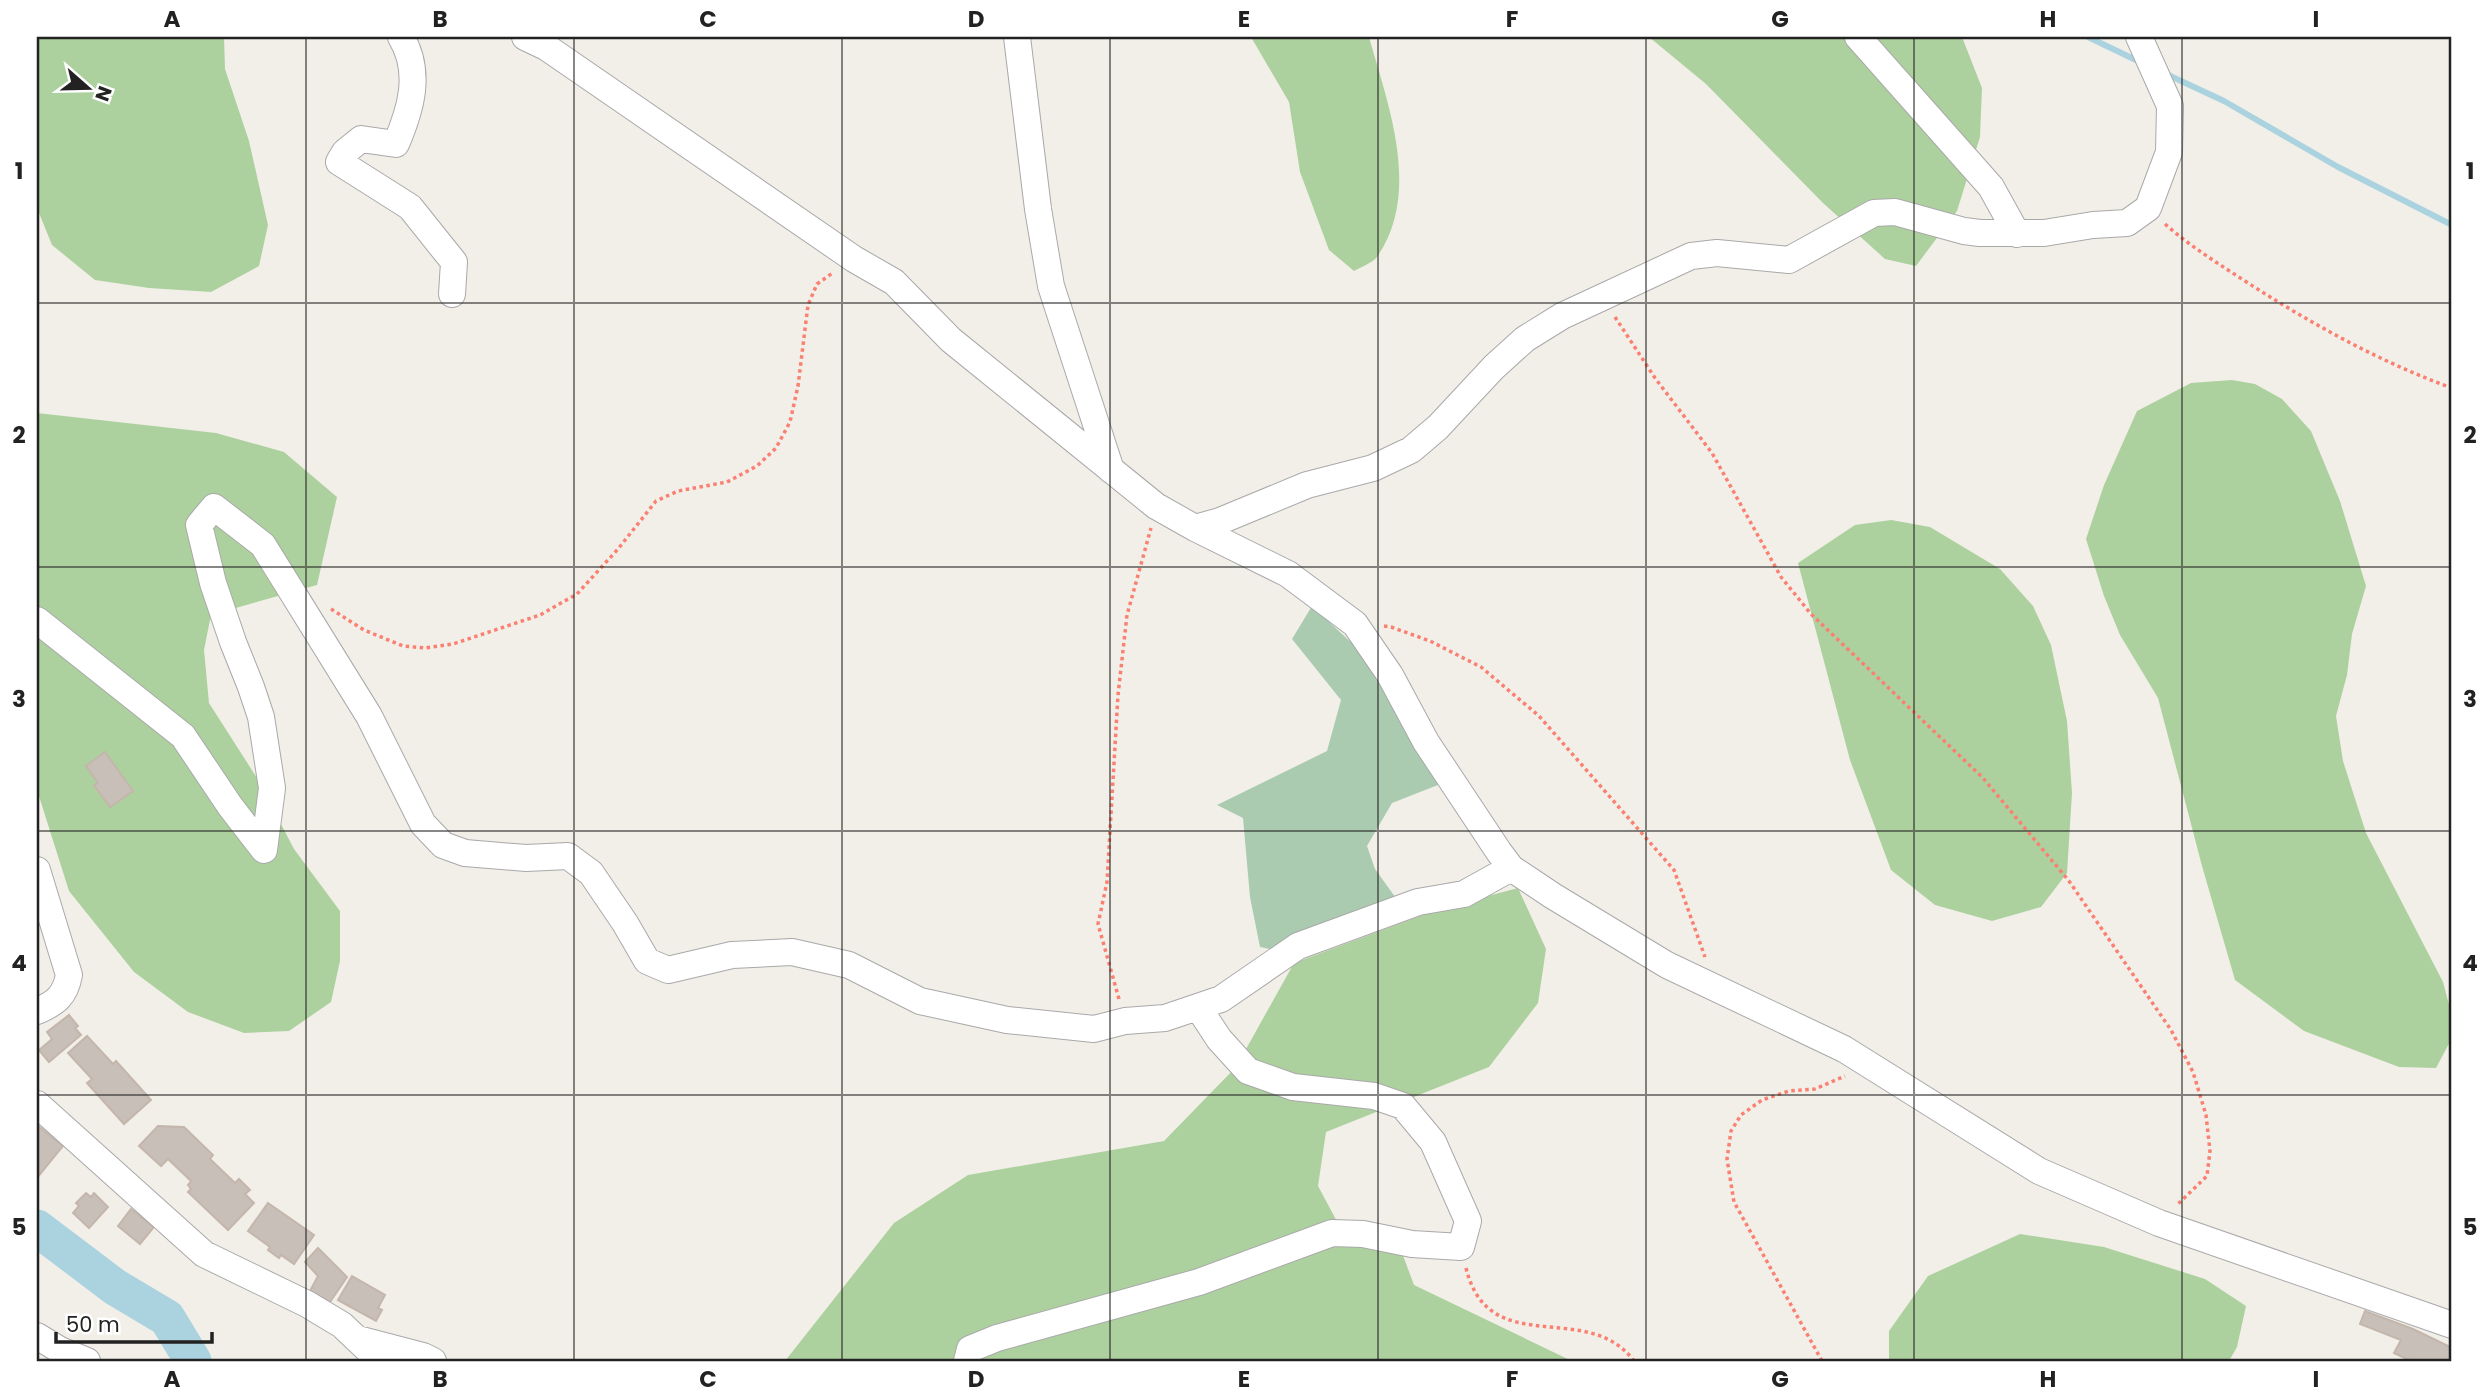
<svg xmlns="http://www.w3.org/2000/svg" width="2489" height="1398" font-family="Poppins,sans-serif">
<style>
.forest{fill:#add19e}
.cemetery{fill:#aacbaf}
.lines{fill:none;stroke-linecap:round;stroke-linejoin:round}
.stream{stroke:#aad3df;stroke-width:6}
.river{stroke:#aad3df;stroke-width:37}
.building{fill:#c7bfb8;stroke:#c4b6ab;stroke-width:2}
.minor-casing{stroke:#a9a9a9;stroke-width:28}
.path{stroke:#fa8072;stroke-width:3.5;stroke-dasharray:3.5 3.5;stroke-linecap:butt}
.minor{stroke:#fff;stroke-width:26}
.grid{fill:none;stroke:#222;stroke-width:2;stroke-opacity:0.55}
.neatline{fill:none;stroke:#222;stroke-width:2.5}
.grid-label{font-size:23px;text-anchor:middle;font-weight:bold;fill:#222}
</style>
<rect width="100%" height="100%" fill="#f2efe9"/>
<!-- forest -->
<path class="forest" d="M37,37H224L225,69L249,141L268,225L259,266L211,292L149,288L95,280L52,245L37,208Z
M1251,37H1369C1388,105 1422,192 1377,257C1372,263 1361,267 1354,271L1329,250L1300,172L1289,102Z
M1649,37H1962L1982,88L1980,137L1957,211L1916,266L1885,259L1823,203L1706,84Z
M2232,380L2255,384L2282,399L2311,431L2340,501L2366,586L2352,634L2347,675L2336,716L2343,761L2366,833L2443,982L2452,1016V1038L2436,1068L2399,1067L2304,1031L2235,980L2202,866L2158,698L2120,635L2104,596L2086,539L2104,485L2137,411L2191,383Z
M37,413L216,433L284,452L337,497L317,585L211,615L204,650L209,703L257,778L294,849L340,911V961L331,1002L289,1031L244,1033L188,1012L134,972L69,891L37,790Z
M1891,520L1930,527L2000,569L2033,606L2051,645L2067,721L2072,793L2067,873L2041,907L1992,921L1935,905L1891,870L1850,760L1798,563L1855,525Z
M1518,888L1546,949L1538,1003L1489,1067L1326,1132L1318,1186L1348,1242H1398L1414,1285L1572,1361H785L894,1223L968,1175L1164,1141L1236,1067L1294,963L1439,909Z
M2020,1234L2104,1247L2205,1279L2246,1306L2237,1347L2229,1361H1889V1331L1928,1276Z"/>
<!-- cemetery -->
<path class="cemetery" d="M1312,606L1371,661L1438,785L1392,803L1367,846L1375,869L1398,901L1279,951L1260,947L1250,897L1243,818L1217,805L1327,751L1341,700L1292,639Z"/>
<g class="lines">
<!-- stream -->
<path class="stream" d="M2088,37L2140,62
M2166,74L2224,101L2338,167L2452,225"/>
<!-- river -->
<path class="river" d="M37,1228L115,1287L167,1318L193,1361"/>
</g>
<!-- building -->
<path class="building" d="M105,752L133,791L110,807L94,785L98,783L86,766Z
M69,1015L78,1026L75,1028L81,1035L49,1062L39,1050L52,1039L47,1032Z
M87,1036L113,1064L116,1061L151,1100L124,1124L87,1083L92,1079L68,1053Z
M37,1125L63,1146L37,1178Z
M158,1126L184,1127L213,1155L210,1159L235,1183L239,1179L250,1190L245,1194L254,1203L228,1230L188,1192L191,1189L188,1185L191,1181L168,1159L161,1166L139,1146Z
M86,1193L91,1197L94,1193L108,1207L89,1228L73,1213L79,1206L76,1203Z
M268,1203L314,1235L294,1264L281,1255L279,1258L268,1250L270,1247L248,1231Z
M131,1209L154,1227L140,1244L118,1226Z
M318,1248L347,1277L330,1302L310,1291L318,1276L305,1262Z
M352,1276L385,1295L378,1308L382,1310L376,1321L338,1300Z
M2365,1311L2413,1329L2452,1348V1361H2411L2394,1353L2401,1340L2360,1324Z"/>
<g class="lines">
<!-- minor casing -->
<g class="minor-casing">
<path id="minor" d="M401,37C422,72 411,109 396,144L361,139L345,152L339,162L410,207L454,262L452,294
M525,37L546,47L854,259L894,282L951,340L1156,506L1195,528L1288,574L1355,624L1390,675L1426,742L1499,852L1511,868L1553,896L1667,965L1844,1049L2039,1171L2159,1223L2452,1325
M1017,37L1038,209L1051,286L1111,470
M1858,37L1991,187L2017,234
M1195,528L1220,521L1307,485L1373,468L1411,450L1438,427L1494,367L1525,339L1562,316L1691,256L1717,253L1789,260L1874,213L1895,212L1964,231L1980,233H2044L2093,225L2127,223L2148,208L2169,152L2170,106L2139,37
M37,620L183,736L230,806L264,850L272,788L261,717L251,687L233,642L213,583L199,525L214,507L263,545L369,716L423,824L443,845L465,853L526,858L568,856L591,873L625,923L647,961L668,970L732,955L792,952L849,965L920,1001L1007,1020L1094,1029L1125,1021L1165,1018L1221,999L1298,946L1418,902L1464,894L1511,868
M37,870L69,975C65,996 56,1003 37,1011
M37,1104L204,1254L307,1304L342,1325L380,1361
M37,1336L60,1350L87,1361
M358,1339L423,1356L433,1361
M967,1361L970,1349L997,1338L1199,1282L1332,1233L1363,1234L1412,1244L1461,1247L1468,1221L1433,1142L1403,1106L1374,1096L1293,1087L1248,1071L1219,1039L1198,1007"/>
</g>
<!-- path -->
<path class="path" d="M2165,224C2191,247 2219,264 2248,283C2312,324 2380,362 2452,388
M1615,317L1655,378L1712,453L1781,577L1811,614L1983,778L2069,881L2171,1030L2193,1072L2206,1115L2210,1151L2207,1176L2177,1205
M331,609L364,630L403,646L425,648L453,644L540,615L577,594L618,549L656,501L678,491L727,482L757,466L776,448L790,422L798,386L808,305L817,284L834,272
M1384,626L1391,627L1430,641L1481,667L1539,716L1674,870L1705,957
M1119,999L1098,924L1107,882L1118,695L1127,615L1151,528
M1466,1268C1489,1362 1587,1298 1634,1361
M1822,1361L1734,1202L1727,1159L1731,1131L1741,1115L1762,1100L1789,1091L1815,1089L1845,1076"/>
<!-- minor -->
<use href="#minor" class="minor"/>
</g>
<!-- grid -->
<path class="grid" d="M306,37V1361M574,37V1361M842,37V1361M1110,37V1361M1378,37V1361M1646,37V1361M1914,37V1361M2182,37V1361M37,303H2452M37,567H2452M37,831H2452M37,1095H2452"/>
<!-- border -->
<rect width="2489" height="1398" fill="none" stroke="#ffffff" stroke-width="77"/>
<!-- north arrow -->
<g transform="translate(88 88) rotate(110)" stroke="#ffffff" stroke-width="5" paint-order="stroke">
<path d="M0-5L12 26L0 18L-12 26Z" fill="#222222"/>
<text y="-10" font-size="19" font-weight="bold" text-anchor="middle" fill="#222222">N</text>
</g>
<!-- scale -->
<path d="M56 1332v10h156v-10" fill="none" stroke="#222222" stroke-width="3.5"/>
<text x="66" y="1332" font-size="21" fill="#222222" stroke="#ffffff" stroke-width="5" paint-order="stroke">50 m</text>
<rect x="38" y="38" width="2412" height="1322" class="neatline"/>
<g class="grid-label">
<text x="172" y="27">A</text>
<text x="440" y="27">B</text>
<text x="708" y="27">C</text>
<text x="976" y="27">D</text>
<text x="1244" y="27">E</text>
<text x="1512" y="27">F</text>
<text x="1780" y="27">G</text>
<text x="2048" y="27">H</text>
<text x="2316" y="27">I</text>
<text x="19" y="179">1</text>
<text x="2470" y="179">1</text>
<text x="19" y="443">2</text>
<text x="2470" y="443">2</text>
<text x="19" y="707">3</text>
<text x="2470" y="707">3</text>
<text x="19" y="971">4</text>
<text x="2470" y="971">4</text>
<text x="19" y="1235">5</text>
<text x="2470" y="1235">5</text>
<text x="172" y="1387">A</text>
<text x="440" y="1387">B</text>
<text x="708" y="1387">C</text>
<text x="976" y="1387">D</text>
<text x="1244" y="1387">E</text>
<text x="1512" y="1387">F</text>
<text x="1780" y="1387">G</text>
<text x="2048" y="1387">H</text>
<text x="2316" y="1387">I</text>
</g>
</svg>
